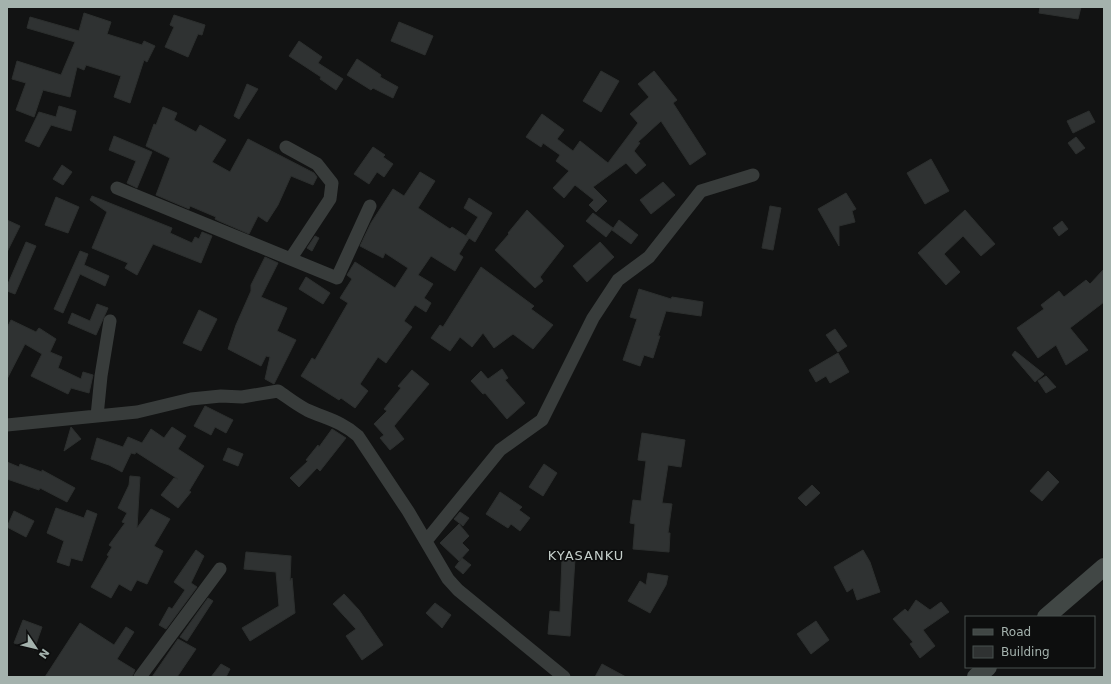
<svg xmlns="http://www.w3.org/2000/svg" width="1111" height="684" font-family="'DejaVu Sans',sans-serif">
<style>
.building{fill:#2f3232;stroke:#2c2f2e}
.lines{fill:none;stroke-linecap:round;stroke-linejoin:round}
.street{stroke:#383c3b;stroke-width:13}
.secondary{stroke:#414745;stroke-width:18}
.labels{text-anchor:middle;stroke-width:3.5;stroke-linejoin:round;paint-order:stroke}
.quarter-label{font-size:13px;letter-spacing:1px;fill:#c5cfcb;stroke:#0d0e0e}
</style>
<rect width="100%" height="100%" fill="#121313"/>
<!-- building -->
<path class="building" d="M1040,7H1081L1078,19L1039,13Z
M84,13L111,22L107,34L142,45L144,41L155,46L147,62L144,60L130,103L114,97L121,76L86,65L84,70L77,67L70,97L43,90L34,117L16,110L26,83L12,79L17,61L61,75L75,42L27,28L30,17L79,31Z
M174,15L205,25L202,35L198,34L188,57L165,47L174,27L170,25Z
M399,22L433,36L425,55L391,41Z
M299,41L322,57L318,63L343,79L336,90L320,79L321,77L289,56Z
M357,59L381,75L380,77L398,87L393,98L373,88L371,90L347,75Z
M601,71L619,81L601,112L583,101Z
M654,71L677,100L673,103L706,154L690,165L661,121L638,142L640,143L634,151L646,165L636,174L626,163L593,187L607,201L596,212L589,205L594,200L575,185L564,198L553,188L569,171L556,161L560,155L543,143L541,147L526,137L542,114L564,130L557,139L573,151L580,141L608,163L638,123L630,114L649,97L638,84Z
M247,84L258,89L239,119L234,116Z
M59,106L76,111L71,131L51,125L39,147L25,141L39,112L56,117Z
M163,107L177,113L174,120L196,132L200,125L226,140L212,162L230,172L248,139L314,173L317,177L313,185L291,176L278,205L267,222L258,216L249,234L219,221L215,219L216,217L190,206L189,209L156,195L170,158L146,146L154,124L156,125Z
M1089,111L1095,122L1073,133L1067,121Z
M114,136L152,152L137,188L127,183L136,161L109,150Z
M1076,137L1085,148L1076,154L1068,143Z
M373,147L385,155L383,157L393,164L384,177L377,172L369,184L354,174Z
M931,159L949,191L925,204L907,173Z
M62,165L72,172L63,185L53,179Z
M420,172L435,181L418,208L450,229L452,227L469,238L459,254L463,257L455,271L431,256L418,275L433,284L424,298L431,303L426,312L415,305L404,321L412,327L386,363L378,357L360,384L368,391L355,408L341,398L339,400L301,376L312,358L315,360L348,303L340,298L352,279L347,275L355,262L395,288L408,268L385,253L383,258L360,246L371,223L393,189L404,196Z
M663,182L675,195L651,214L640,200Z
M846,193L856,209L852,211L855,222L839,226V246L818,209Z
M92,196L172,228L170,233L192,243L195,237L199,239L202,232L212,236L201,263L153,244L137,275L125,268L128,263L92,248L107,212L90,200Z
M56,197L79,207L68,233L45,225Z
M469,198L492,213L475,242L466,236L478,217L464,208Z
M770,206L781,208L773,250L762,248Z
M527,210L564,246L540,277L543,281L535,288L495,250L509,234L508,233Z
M965,210L995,244L981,256L963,236L944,254L960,272L946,285L918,253Z
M593,213L613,228L606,237L586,221Z
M7,220L20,226L7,252Z
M619,220L638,235L631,244L612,230Z
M1062,221L1068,229L1059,236L1053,228Z
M315,236L319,238L312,251L307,248Z
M26,242L36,246L15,294L7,291V286Z
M600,242L614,257L587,282L573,266Z
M80,251L88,254L84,265L109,276L105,286L80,274L63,313L54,309Z
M265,257L278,263L261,297L287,308L277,331L296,340L274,384L265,379L270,357L266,356L261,366L228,349L236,325L251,291V285Z
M481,267L534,306L531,309L553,325L533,349L513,334L494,348L483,333L472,347L460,337L450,351L431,338L440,325L443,327Z
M1104,269V302L1070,328L1088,350L1066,365L1056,345L1038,358L1017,328L1044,309L1041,305L1059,291L1064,297L1086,280L1090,284Z
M306,277L330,293L323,304L299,289Z
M639,289L671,299L672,297L703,302L701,316L666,311L658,336H660L653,358L644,355L640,366L623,360L637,319L630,317Z
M97,304L108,308L96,335L68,323L72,313L90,321Z
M199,310L217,319L201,351L183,343Z
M11,320L36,332L39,328L56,339L50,352L62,357L58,368L81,379L83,372L93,375L89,393L71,388L68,394L31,376L42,354L25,344L7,379V328Z
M835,329L847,346L838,352L826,335Z
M1015,351L1044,374L1035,382L1012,355Z
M838,353L849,372L830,383L826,376L816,382L809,370Z
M502,369L508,378L505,380L525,403L507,419L485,393L483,394L471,381L481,371L488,379Z
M412,370L429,384L394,426L404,439L390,450L380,438L384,435L374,424L387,411L384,409L401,388L398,386Z
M1046,376L1056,387L1046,393L1038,381Z
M205,406L233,420L226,433L215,427L211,435L194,426Z
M71,427L81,439L64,451Z
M172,427L186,436L178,449L204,466L189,491L191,492L178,508L161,495L174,478L178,479L136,452L135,454L131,453L122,472L109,465L91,459L97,438L123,447L128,437L142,443L151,429L164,438Z
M332,429L346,438L320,471L317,468L299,487L290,478L308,461L306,460L318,445L319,447Z
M642,433L685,440L681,467L668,465L662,503L672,504L668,533H670L669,552L633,549L635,524L630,523L633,500L641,501L646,461L638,460Z
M228,448L243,454L238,466L223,460Z
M7,462L19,467L20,464L42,472V470L75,488L67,502L40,488L39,490L7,479Z
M544,464L557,473L543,496L529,487Z
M1048,471L1059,482L1042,501L1030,491Z
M130,476L140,477L137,528L151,509L170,519L154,546L163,551L147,584L137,580L131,591L119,584L111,598L91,587L109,556L107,555L112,547L109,545L125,523L122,522L127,513L118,508L129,485Z
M812,485L820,493L806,506L798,498Z
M500,492L522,507L519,510L530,518L520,531L511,524L508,528L486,514Z
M56,508L84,518L87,510L97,514L82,561L71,558L69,566L57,562L64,541L47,533Z
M14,511L34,521L26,537L7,527Z
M460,512L469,518L463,526L454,519Z
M459,524L469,536L462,543L469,550L459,561L440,543Z
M196,550L204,556L191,583L197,587L166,629L159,625L169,607L172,609L185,590L174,582Z
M863,550L870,562L880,592L857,600L853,588L847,592L834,567Z
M246,552L291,556L290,581L292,578L295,613L250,641L242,628L279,606L276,572L244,569Z
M462,558L471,565L463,574L455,567Z
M562,558L575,559L570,636L548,634L550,611L560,612Z
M648,573L668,576L666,585L650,613L628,601L640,581L646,585Z
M344,594L359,610L383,645L362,660L346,636L356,629L333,604Z
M208,598L213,601L187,641L180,637Z
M916,600L930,610L941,602L949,612L923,630L935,646L920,658L910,644L913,642L893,619L905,609L908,612Z
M435,603L451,615L442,628L426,613Z
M23,620L42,627L34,650L14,643Z
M816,621L829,640L811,654L797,634Z
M80,623L114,645L126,627L134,632L117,659L135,670L132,677H45Z
M178,639L196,649L177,677H152Z
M221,664L230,669L226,677H211Z
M602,664L626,677H595Z"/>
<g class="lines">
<!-- street -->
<path class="street" d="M286,147L317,164L332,183L330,199L291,258
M117,188L337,278L370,206
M97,416L101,376L110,321
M7,425L137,412L191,399L221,396L242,397L278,391C287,397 297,405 307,410C327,419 341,421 358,436L408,511L448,579L458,590L564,677
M426,541L500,450L542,420L593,318L618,280L649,257L701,191L753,175
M140,677L220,569"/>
<!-- secondary -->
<path class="secondary" d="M1046,617L1104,567
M976,677L988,667"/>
</g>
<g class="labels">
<!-- quarter labels -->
<g class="quarter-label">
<text x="586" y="560">KYASANKU</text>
</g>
</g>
<!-- border -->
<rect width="1111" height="684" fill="none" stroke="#a4b2ad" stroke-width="16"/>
<!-- legend -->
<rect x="965" y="616" width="130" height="52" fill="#0d0e0e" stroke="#49504e"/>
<rect x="973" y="629" width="20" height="6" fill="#414745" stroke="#49504e"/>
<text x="1001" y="636" font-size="12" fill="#a4b2ad">Road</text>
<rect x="973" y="646" width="20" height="12" fill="#2f3232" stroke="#49504e"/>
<text x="1001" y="656" font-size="12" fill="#a4b2ad">Building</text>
<!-- north arrow -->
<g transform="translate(36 648) rotate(125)" stroke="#0d0e0e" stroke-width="3" paint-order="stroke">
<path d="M0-3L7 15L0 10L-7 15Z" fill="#a4b2ad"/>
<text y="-6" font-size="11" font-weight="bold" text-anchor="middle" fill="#a4b2ad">N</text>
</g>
</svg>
